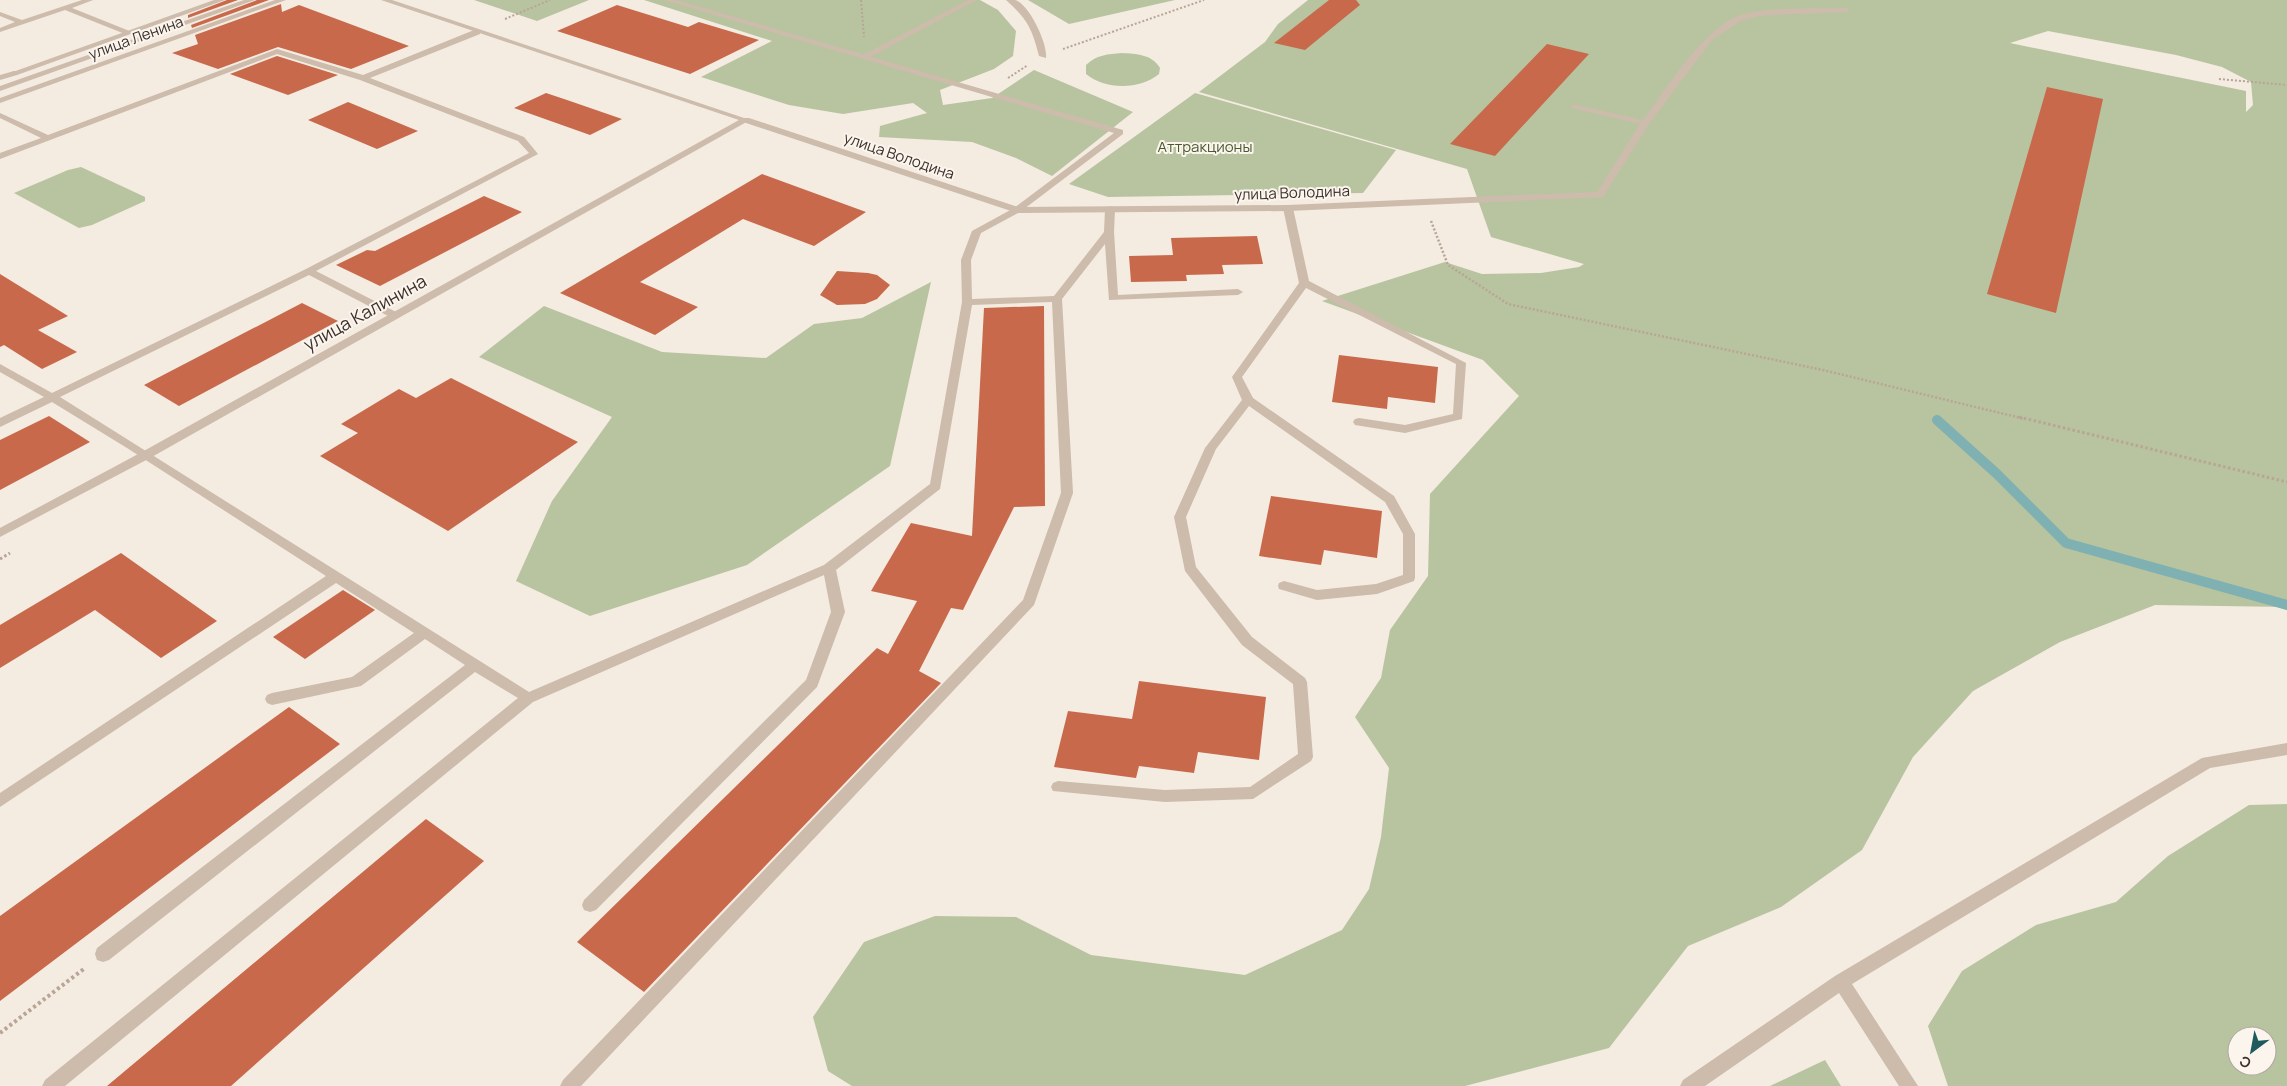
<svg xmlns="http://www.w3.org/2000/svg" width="2287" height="1086" font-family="Manrope,sans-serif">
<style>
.green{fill:#b8c4a0;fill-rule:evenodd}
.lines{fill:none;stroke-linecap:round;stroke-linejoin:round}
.stream{stroke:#7fb0b2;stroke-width:10}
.building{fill:#c8694b}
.path-far3{stroke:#b9a596;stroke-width:2;stroke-dasharray:2 2;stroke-linecap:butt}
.path-far2{stroke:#b9a596;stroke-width:2.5;stroke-dasharray:2 2;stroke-linecap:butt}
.path-far1{stroke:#b9a596;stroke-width:3;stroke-dasharray:2.5 2.5;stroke-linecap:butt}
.path{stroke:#b9a596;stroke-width:4;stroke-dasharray:3 3;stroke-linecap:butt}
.service{fill:#cdbbac;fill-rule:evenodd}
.pedestrian{fill:#cdbbac;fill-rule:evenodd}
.minor{fill:#cdbbac;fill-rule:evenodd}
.tertiary{fill:#cdbbac;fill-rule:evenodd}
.labels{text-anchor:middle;stroke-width:4;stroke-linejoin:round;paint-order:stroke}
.far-street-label{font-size:15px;fill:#3b302b;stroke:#fbf5ee}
.far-park-label{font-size:15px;fill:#4a5a2e;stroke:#fbf5ee}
.street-label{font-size:18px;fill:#3b302b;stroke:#fbf5ee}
</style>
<rect width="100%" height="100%" fill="#f4ebe1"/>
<!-- green -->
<path class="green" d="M474,0H589L537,21Z
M644,0H980L998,10L1016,31L1013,56L994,69L940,90L943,105L992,98L1034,70L1133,112L1052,176L1016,158L972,142L879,137L880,126L927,113L913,103L843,114L789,105L701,77L772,41Z
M1028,0H1175L1069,24Z
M1308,0H2287V607L2155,605L2060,642L1973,691L1913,757L1862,850L1781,907L1688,946L1609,1048L1465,1086H852L828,1071L813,1017L864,942L935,916L1016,917L1091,955L1245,975L1342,930L1369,889L1381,837L1389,768L1355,717L1381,678L1390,630L1428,576L1430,494L1519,396L1483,360L1322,301L1445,262L1482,274L1541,273L1579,267L1584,264L1491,237L1467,169L1199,92L1265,42L1278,24ZM2048,31L2176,55L2222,67L2251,82L2253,105L2246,112V91L2010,43Z
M1122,53C1136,54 1152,54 1160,68L1159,74C1140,90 1105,90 1086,74V65C1096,55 1108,54 1122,53Z
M1195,93L1396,150L1363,193L1108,197L1069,184Z
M81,167L145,197V201L92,225L79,228L14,193L68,170Z
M931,282L890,466L747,565L590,616L516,581L552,501L612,417L479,357L544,306L662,352L766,358L814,324L862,318Z
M2287,804V1086H1948L1928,1026L1962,971L2036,925L2116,902L2168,856L2249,805ZM2237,1036H2267V1066H2237Z
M1825,1060L1841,1086H1770Z"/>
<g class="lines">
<!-- stream -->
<path class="stream" d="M1937,420L1997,474L2066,543L2287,605"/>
</g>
<!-- building -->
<path class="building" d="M227,0H238L188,18V15Z
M257,0H269L192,28L191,25Z
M1329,0H1356L1360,5L1305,50L1274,43Z
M281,4L282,12L299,5L409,46L351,69L278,47L218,69L172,53L198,44L195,35Z
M617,5L688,27L699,22L759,40L690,74L557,31Z
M1547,44L1589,54L1495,156L1450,144Z
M277,56L338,75L288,95L230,74Z
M2047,87L2103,99L2056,313L1987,294Z
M546,93L567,100L622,119L590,135L514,108Z
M348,102L418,131L377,149L308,120Z
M762,174L866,212L814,246L743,219L640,282L698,307L655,335L560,293Z
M484,196L522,212L380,286L336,265L367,250L375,251Z
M1257,236L1263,264L1222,265L1224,274L1186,275L1187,281L1131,282L1129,256L1173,255L1171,238Z
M837,271L868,273L877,275L890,285L877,299L865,304L837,305L820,295Z
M0,274L68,316L38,330L77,352L42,369L4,345L0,347Z
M302,303L338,321L179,406L144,385Z
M1044,306L1045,506L1014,507L963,610L951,608L919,671L941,683L644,992L577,942L877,648L888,654L917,601L871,591L911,523L972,536L984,308Z
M1339,355L1438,367L1435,403L1388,397L1387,409L1332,402Z
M451,378L578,442L448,531L320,456L358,433L341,424L399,389L416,398Z
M49,416L90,442L0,490V440Z
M1271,496L1382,511L1377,558L1324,550L1321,565L1259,556Z
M121,553L217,621L161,658L95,610L0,668V625Z
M343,590L375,610L305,659L273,637Z
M1139,681L1266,697L1259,760L1198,752L1194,773L1139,766L1136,778L1054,767L1068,711L1132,719Z
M289,707L340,744L0,1001V916Z
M426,819L484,861L231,1086H107Z"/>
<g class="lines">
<!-- path-far3 -->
<path class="path-far3" d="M861,0L864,37
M505,19L550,0
M1063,49L1204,0
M1008,78L1028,65
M2219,79L2287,85"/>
<!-- path-far2 -->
<path class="path-far2" d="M1431,221L1448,265L1508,304L1823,370L2025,419"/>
<!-- path-far1 -->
<path class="path-far1" d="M2019,417L2287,482
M0,559L10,553"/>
<!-- path -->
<path class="path" d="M0,1033L85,968"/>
<!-- service -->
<path class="service" d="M82,0H93L72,8L132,32L125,34L65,10L0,32V28L15,22L0,16V12L22,20Z
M664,0H676L1123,130V134L1020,212L981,233L971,260L972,299L1054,296L1104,232L1105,209L1110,206L1115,209L1114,232L1118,295L1238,289L1243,292L1238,295L1109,300L1105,244L1062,299L1073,493L1034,605L581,1086H560L563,1080L1023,600L1061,493L1052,302L972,305L940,489L836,570L845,612L817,687L596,910L590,912L584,910L582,905L584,900L806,680L831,612L824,575L533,702L65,1086H42L45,1080L518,698L475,672L109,960L103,962L97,960L95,954L97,948L465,665L425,639L361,686L272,705L267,703L265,699L267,695L272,693L352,677L414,633L336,583L0,807V793L326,576L127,448L52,402L0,427V418L44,397L0,372V364L52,393L306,269L529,153L518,141L360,80L277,54L0,159V153L41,138L0,118V113L48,135L277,49L363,75L474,30H480V34L370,78L524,137L538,154L316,271L398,313V317H390L309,275L60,397L529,692L824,565L930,484L962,302L961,260L972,231L1014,208L1114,133Z
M1845,8H1848V12L1766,15L1742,20L1712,40L1649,124L1603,197L1424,205L1419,202L1424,199L1597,192L1640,124L1572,108V104L1643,120C1667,88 1701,31 1738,16C1765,6 1815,9 1845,8Z
M1288,205L1293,208L1309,281L1466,363L1462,419L1405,433L1355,425L1353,422L1355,419L1359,418L1405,425L1453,414L1456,364L1306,288L1242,377L1253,398L1394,496L1415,534V578L1414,581L1377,594L1317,600L1279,589L1278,586L1279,583L1284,581L1317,590L1376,584L1403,575V534L1385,502L1249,406L1216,449L1186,517L1196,567L1252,637L1305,678L1307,682L1313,757L1311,761L1253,799L1165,802L1053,791L1051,787L1053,783L1058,781L1165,790L1250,787L1298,754L1293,684L1242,645L1185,571L1174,517L1205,448L1242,400L1232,377L1299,283L1283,208Z"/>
<!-- pedestrian -->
<path class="pedestrian" d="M244,0H255L0,91V86Z
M968,0H977L868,58L861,56Z
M1006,0C1009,0 1012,0 1015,0C1029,4 1048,44 1046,58L1039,56C1032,28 1027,19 1006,0Z
M14,71H17V75L0,80V75Z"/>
<!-- minor -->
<path class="minor" d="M214,0H225L17,75L10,73Z
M275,0H286L0,103V98Z
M743,118H749L1018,207L1288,205L1424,199L1429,202L1424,205L1288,211L1017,213L743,122Z
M2287,743V755L2210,768L1852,984L1918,1086H1899L1839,993L1705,1086H1680L1683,1080L1835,976L2202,758Z"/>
<!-- tertiary -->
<path class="tertiary" d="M381,0H392L750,120L150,458L0,537V528L142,452L739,120Z"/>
</g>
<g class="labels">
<!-- far-street labels -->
<g class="far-street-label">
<text transform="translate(136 38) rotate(-20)" y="5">улица Ленина</text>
<text transform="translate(899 156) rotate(19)" y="5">улица Володина</text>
<text transform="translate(1292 193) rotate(-2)" y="5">улица Володина</text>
</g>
<!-- far-park labels -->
<g class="far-park-label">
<text x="1205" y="152">Аттракционы</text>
</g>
<!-- street labels -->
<g class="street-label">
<text transform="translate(365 313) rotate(-29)" y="6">улица Калинина</text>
</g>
</g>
<!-- north arrow -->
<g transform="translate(2252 1051) rotate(212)"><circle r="24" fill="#fbf5ee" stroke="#aea6a0"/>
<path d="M0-4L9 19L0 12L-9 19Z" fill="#1f5a5e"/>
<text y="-8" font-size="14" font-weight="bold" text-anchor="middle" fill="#3b302b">С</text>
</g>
</svg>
